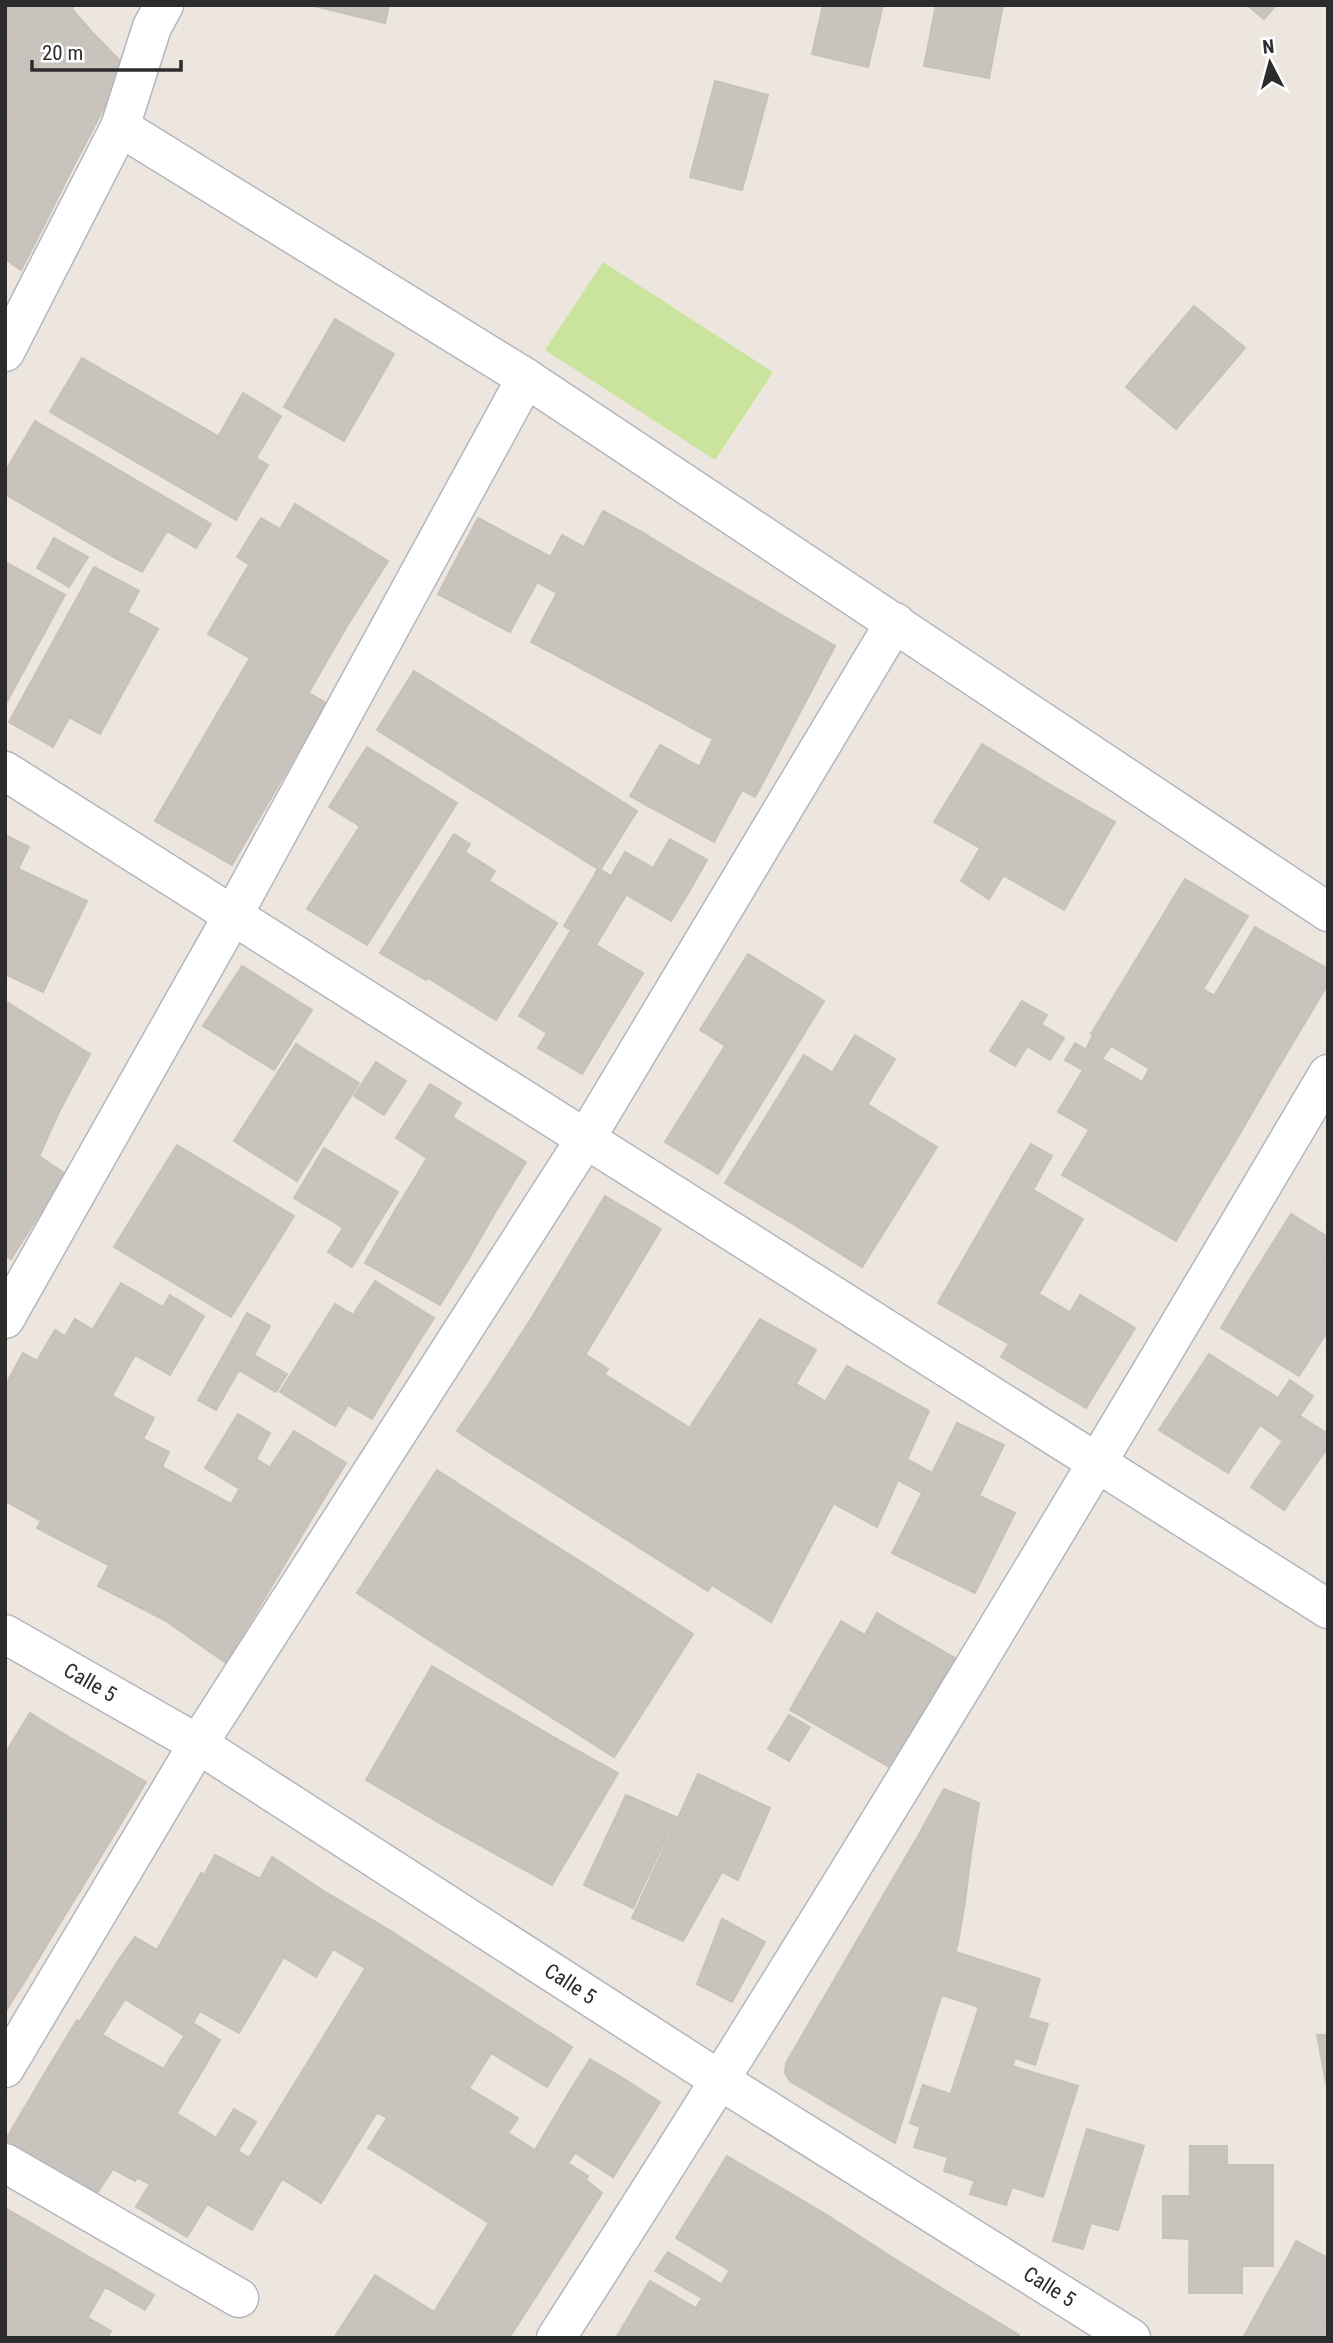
<svg xmlns="http://www.w3.org/2000/svg" width="1333" height="2343" font-family="'Roboto Condensed',sans-serif">
<style>
.pitch{fill:#cae49d}
.building{fill:#c8c4bd;stroke:#c7c1b9;stroke-width:2}
.lines{fill:none;stroke-linecap:round;stroke-linejoin:round}
.minor-casing{stroke:#b2b6be;stroke-width:41}
.minor{stroke:#fff;stroke-width:38}
.labels{text-anchor:middle;stroke-width:5;stroke-linejoin:round;paint-order:stroke}
.street-label{font-size:21px;fill:#2c2c2c;stroke:#fff}
</style>
<rect width="100%" height="100%" fill="#ece6df"/>
<!-- pitch -->
<path class="pitch" d="M603,262L773,372L715,460L545,350Z"/>
<!-- building -->
<path class="building" d="M5,5H40L77,50L92,32L125,66L91,133L5,28Z
M40,5H74L72,9L92,32L77,50Z
M310,5H389L385,23Z
M823,5H883L868,67L812,54Z
M936,5H1003L989,78L924,66Z
M1247,5H1276L1264,19Z
M5,28L91,133L74,165L5,109Z
M715,81L768,95L742,190L690,177Z
M5,109L74,165L39,235L5,212Z
M5,212L39,235L21,270L5,259Z
M1194,306L1245,348L1176,429L1126,387Z
M335,319L394,354L344,441L284,407Z
M82,358L232,444L200,499L50,412Z
M243,393L281,416L256,458L218,437Z
M35,421L129,476L118,495L136,505L108,554L5,494V472Z
M232,444L268,465L236,520L200,499Z
M129,476L211,524L196,548L167,531L142,572L108,554L136,505L118,495Z
M295,504L388,561L347,626L237,557L261,518L280,529Z
M603,511L645,534L575,665L531,642L557,593L537,582L562,535L584,547Z
M478,518L551,557L510,632L438,594Z
M645,534L681,556L640,631L603,612Z
M54,538L88,557L69,587L37,568Z
M681,556L720,579L652,706L612,685Z
M5,562L65,595L5,705Z
M249,565L347,626L309,692L208,634Z
M94,567L139,591L53,747L9,722Z
M720,579L759,602L712,693L671,671Z
M759,602L835,646L784,743L706,702Z
M127,612L158,629L100,734L69,717Z
M603,612L640,631L612,685L575,665Z
M250,658L326,703L290,765L213,721Z
M414,671L637,811L600,870L377,730Z
M671,671L712,693L692,728L652,706Z
M706,702L784,743L755,797L699,767L713,739L692,728Z
M213,721L290,765L232,865L155,821Z
M982,744L1056,788L989,899L961,881L980,848L934,822Z
M660,745L742,790L714,842L630,796Z
M367,747L457,803L419,863L329,807Z
M1056,788L1115,822L1064,910L1003,875Z
M360,826L419,863L367,945L307,909Z
M454,834L470,844L465,852L495,871L426,980L380,953Z
M5,835L29,847L5,895Z
M670,839L707,860L690,890L653,868Z
M625,852L662,873L644,905L607,883Z
M598,868L611,876L607,883L594,876Z
M18,869L87,901L43,992L5,974V895Z
M662,873L690,890L671,921L644,905Z
M594,876L626,895L596,945L564,926Z
M1185,879L1248,916L1203,989L1215,996L1165,1078L1091,1034Z
M489,881L557,923L496,1020L428,978Z
M1255,927L1328,969V984L1273,1076L1194,1030Z
M571,930L643,973L582,1074L538,1048L547,1033L519,1016Z
M748,954L824,1001L777,1078L700,1030Z
M242,966L312,1010L274,1070L203,1026Z
M5,1001L90,1054L61,1108L5,1075Z
M1022,1001L1047,1015L1015,1066L990,1051Z
M1041,1024L1064,1038L1050,1060L1027,1046Z
M1194,1030L1273,1076L1238,1137L1159,1091Z
M855,1035L895,1059L872,1097L832,1073Z
M1093,1035L1111,1046L1102,1059L1086,1049Z
M1075,1043L1238,1137L1203,1195L1058,1112L1083,1070L1065,1060Z
M296,1044L359,1083L297,1181L234,1141Z
M725,1046L777,1078L718,1174L665,1142Z
M804,1055L872,1097L793,1224L725,1183Z
M376,1062L406,1081L384,1115L354,1096Z
M1150,1068L1165,1078L1159,1091L1142,1082Z
M5,1075L61,1108L39,1156L64,1173L51,1196L5,1167Z
M430,1084L461,1103L427,1158L396,1138Z
M867,1104L937,1147L862,1267L793,1224Z
M452,1117L526,1162L493,1216L418,1173Z
M1089,1130L1203,1195L1176,1241L1062,1175Z
M1031,1144L1052,1156L1033,1190L1011,1177Z
M177,1145L294,1216L231,1317L114,1247Z
M324,1148L398,1192L367,1242L294,1198Z
M5,1167L51,1196L11,1259L5,1256Z
M418,1173L493,1216L469,1258L393,1214Z
M1011,1177L1083,1219L1009,1344L938,1303Z
M605,1196L661,1229L585,1355L531,1319Z
M393,1214L469,1258L440,1305L365,1263Z
M1291,1214L1328,1237V1256L1310,1285L1264,1257Z
M343,1228L367,1242L352,1267L328,1252Z
M1328,1256V1296L1310,1285Z
M1264,1257L1310,1285L1292,1314L1246,1286Z
M375,1281L434,1318L413,1351L353,1315Z
M121,1283L163,1307L135,1355L93,1329Z
M1310,1285L1328,1296V1337L1292,1314Z
M1246,1286L1325,1335L1299,1376L1221,1328Z
M1039,1294L1070,1312L1080,1295L1135,1328L1086,1408L1001,1357Z
M170,1295L204,1316L170,1375L135,1355Z
M335,1304L413,1351L372,1419L348,1405L335,1426L280,1392Z
M247,1313L270,1326L254,1355L231,1342Z
M75,1319L135,1355L41,1521L5,1501V1476L60,1374L37,1361L55,1330L65,1336Z
M531,1319L608,1369L570,1428L493,1378Z
M760,1319L816,1350L796,1384L825,1401L778,1482L690,1427Z
M231,1342L287,1374L276,1392L239,1370L216,1410L198,1400Z
M23,1353L60,1374L5,1476V1386Z
M1209,1354L1278,1398L1228,1473L1159,1430Z
M847,1366L893,1391L771,1622L712,1585Z
M604,1374L682,1423L613,1531L535,1481Z
M493,1378L531,1402L495,1456L457,1431Z
M1290,1380L1313,1396L1283,1441L1260,1425Z
M893,1391L929,1411L907,1459L932,1473L922,1493L898,1480L877,1527L833,1503Z
M112,1396L154,1418L143,1439L169,1452L162,1467L92,1431Z
M531,1402L570,1428L535,1481L495,1456Z
M238,1414L270,1433L240,1489L205,1468Z
M1300,1416L1328,1434V1447L1284,1510L1251,1487Z
M682,1423L739,1458L670,1567L613,1531Z
M957,1423L1004,1445L979,1496L932,1473Z
M92,1431L162,1467L110,1566L37,1528Z
M294,1431L346,1463L323,1500L270,1467Z
M739,1458L778,1482L708,1591L670,1567Z
M256,1459L323,1500L290,1555L225,1515Z
M162,1467L231,1504L214,1535L145,1499Z
M437,1470L516,1521L437,1645L357,1593Z
M932,1473L1015,1513L975,1593L892,1553Z
M145,1499L214,1535L166,1621L98,1586Z
M225,1515L290,1555L226,1663L166,1621Z
M516,1521L594,1570L515,1694L437,1645Z
M594,1570L639,1599L559,1722L515,1694Z
M639,1599L693,1634L614,1757L559,1722Z
M877,1613L955,1658L891,1768L790,1710L841,1621L865,1635Z
M432,1666L502,1707L436,1821L366,1780Z
M502,1707L557,1739L492,1852L436,1821Z
M30,1713L64,1734L7,1828L5,1754Z
M789,1715L810,1727L789,1761L768,1749Z
M64,1734L146,1782L81,1889L5,1845V1830Z
M557,1739L618,1773L552,1885L492,1852Z
M698,1774L770,1808L738,1880L722,1872L683,1941L632,1918Z
M944,1789L979,1803L971,1854L917,1838Z
M626,1795L676,1817L633,1908L584,1885Z
M917,1838L971,1854L965,1902L893,1879Z
M5,1845L81,1889L54,1933L5,1903Z
M215,1855L260,1879L272,1857L283,1864L260,1905L204,1875Z
M283,1864L322,1890L296,1936L256,1913Z
M201,1873L260,1905L200,2011L160,1987L176,1961L157,1950Z
M893,1879L965,1902L958,1943L872,1915Z
M322,1890L389,1930L365,1968L333,1949L316,1977L283,1957Z
M5,1903L54,1933L26,1979L5,1966Z
M256,1913L296,1936L239,2033L200,2011Z
M872,1915L887,1922L830,2105L790,2081L785,2073L786,2063Z
M722,1919L765,1942L732,2002L697,1984Z
M887,1922L958,1943L895,2143L830,2105Z
M389,1930L461,1976L321,2203L249,2158Z
M135,1937L176,1961L160,1987L118,1961Z
M956,1952L1040,1979L1028,2018L1048,2024L1035,2065L1015,2058L994,2124L946,2108L979,2007L942,1995Z
M118,1961L200,2011L185,2036L125,1999L102,2035L80,2021Z
M5,1966L26,1979L5,2012Z
M461,1976L517,2012L414,2176L368,2148L387,2118L378,2113Z
M517,2012L572,2047L547,2087L491,2053Z
M77,2020L132,2052L91,2120L36,2088Z
M193,2023L220,2040L199,2076L170,2058Z
M1317,2035H1328V2083H1326Z
M132,2052L164,2069L170,2058L199,2076L151,2156L91,2120Z
M590,2059L621,2077L597,2114L567,2096Z
M1012,2066L1078,2086L1043,2197L1012,2187L1006,2205L970,2194Z
M621,2077L660,2102L613,2177L574,2152Z
M923,2085L950,2094L946,2108L928,2103L920,2127L910,2123Z
M36,2088L151,2156L135,2181L113,2169L96,2195L5,2141Z
M470,2089L518,2118L508,2133L535,2150L489,2223L414,2176Z
M567,2096L597,2114L563,2169L535,2150Z
M928,2103L994,2124L975,2181L944,2171L948,2157L914,2147Z
M234,2109L256,2122L238,2151L216,2138Z
M176,2113L238,2151L214,2193L151,2156Z
M1087,2129L1144,2146L1118,2230L1091,2223L1083,2249L1053,2241Z
M1190,2146H1227V2165H1273V2266H1242V2293H1189Z
M535,2150L563,2169L536,2210L529,2205L510,2236L489,2223Z
M238,2151L282,2179L252,2230L207,2204Z
M574,2152L613,2177L575,2153L568,2163L588,2176L586,2180L602,2193L563,2169Z
M151,2156L214,2193L187,2237L136,2207L150,2184L138,2178Z
M727,2156L827,2215L786,2282L764,2268L754,2285L676,2238Z
M563,2169L602,2193L556,2265L510,2236L529,2205L536,2210Z
M1163,2196H1190L1189,2239L1163,2238Z
M5,2208L38,2227L5,2282Z
M827,2215L890,2256L839,2338H783L760,2324Z
M489,2223L556,2265L509,2338H475L434,2312Z
M38,2227L91,2258L44,2338L5,2316V2282Z
M1296,2241L1328,2258V2278L1288,2257Z
M668,2252L767,2312L752,2338H616L650,2281L696,2308L702,2298L655,2271Z
M890,2256L943,2289L914,2338H839Z
M1288,2257L1328,2278V2324L1268,2292Z
M91,2258L114,2271L88,2317L64,2304Z
M764,2268L786,2282L767,2312L721,2285L730,2270L754,2285Z
M114,2271L154,2295L145,2310L105,2287Z
M375,2275L434,2312L475,2338H334Z
M943,2289L1019,2335L1018,2338H914Z
M1268,2292L1328,2324V2338H1243Z
M64,2304L111,2331L107,2338H44Z
M7,2317L44,2338H5Z
M760,2324L783,2338H752Z"/>
<g class="lines">
<!-- minor casing -->
<g class="minor-casing">
<g id="minor">
<path d="M120,127L526,378L1328,912"/>
<path d="M5,352L120,127L152,27L164,5"/>
<path d="M5,771L1328,1609"/>
<path d="M5,1319L233,915L526,378"/>
<path id="s1" d="M5,1634L198,1744L721,2081L1131,2338"/>
<path d="M5,2068L198,1744L586,1138L895,622"/>
<path d="M5,2163L239,2298"/>
<path d="M556,2338C823,1923 1077,1499 1328,1074"/>
</g>
</g>
<!-- minor -->
<use href="#minor" class="minor"/>
</g>
<g class="labels">
<!-- street labels -->
<g class="street-label">
<text dy="7" stroke="none"><textPath href="#s1" startOffset="98">Calle 5</textPath></text>
<text dy="7" stroke="none"><textPath href="#s1" startOffset="665">Calle 5</textPath></text>
<text dy="7" stroke="none"><textPath href="#s1" startOffset="1232">Calle 5</textPath></text>
</g>
</g>
<!-- border -->
<rect width="1333" height="2343" fill="none" stroke="#2c2c2c" stroke-width="14"/>
<!-- north arrow -->
<g transform="translate(1270 63) rotate(354)" stroke="#ffffff" stroke-width="5" paint-order="stroke">
<path d="M0-5L12 26L0 18L-12 26Z" fill="#2c2c2c"/>
<text y="-10" font-size="19" font-weight="bold" text-anchor="middle" fill="#2c2c2c">N</text>
</g>
<!-- scale -->
<path d="M32 60v10h149v-10" fill="none" stroke="#2c2c2c" stroke-width="3.5"/>
<text x="42" y="60" font-size="21" fill="#2c2c2c" stroke="#ffffff" stroke-width="5" paint-order="stroke">20 m</text>
</svg>
